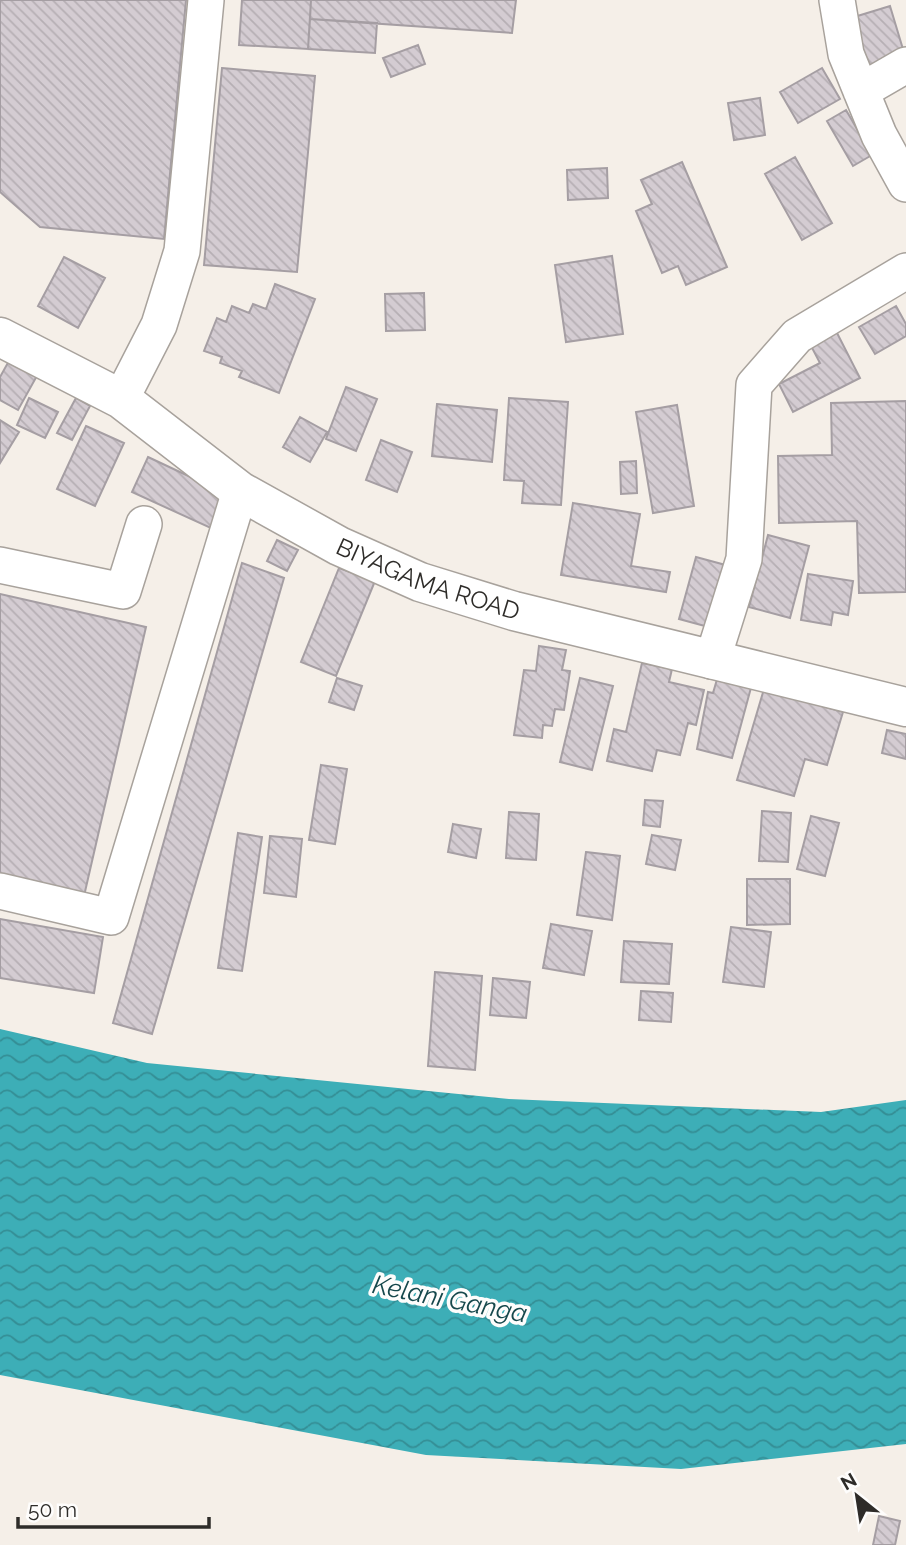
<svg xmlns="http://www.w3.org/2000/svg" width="906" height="1545" font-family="Raleway,sans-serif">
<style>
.water{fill:url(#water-waves)}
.building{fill:url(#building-back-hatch);stroke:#a59ea3;stroke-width:2}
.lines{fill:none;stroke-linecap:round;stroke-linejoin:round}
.minor-casing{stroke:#a8a29c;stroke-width:38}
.major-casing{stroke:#a8a29c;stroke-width:41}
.minor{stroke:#fff;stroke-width:35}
.major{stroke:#fff;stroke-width:38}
.labels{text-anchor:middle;stroke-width:7;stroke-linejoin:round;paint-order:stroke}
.street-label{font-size:24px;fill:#2e2c29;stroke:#fefdfc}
.water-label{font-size:26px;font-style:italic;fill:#16484c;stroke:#fefdfc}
</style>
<defs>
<pattern id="water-waves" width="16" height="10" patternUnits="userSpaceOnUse" patternTransform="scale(1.75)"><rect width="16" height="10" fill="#3daeb7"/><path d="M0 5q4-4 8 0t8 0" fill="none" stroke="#348e95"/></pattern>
<pattern id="building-back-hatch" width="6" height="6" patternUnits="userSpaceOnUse" patternTransform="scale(1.75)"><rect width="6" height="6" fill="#d4ccd2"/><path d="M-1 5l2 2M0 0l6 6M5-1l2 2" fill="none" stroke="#b6afb4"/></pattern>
</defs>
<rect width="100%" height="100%" fill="#f5efe8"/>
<!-- water -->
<path class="water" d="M0,1029L147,1063L509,1099L821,1112L906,1100V1444L681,1469L426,1455L0,1375Z"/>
<!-- building -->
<path class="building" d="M0,0H186L164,239L40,227L0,192Z
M242,0H311L308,49L239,45Z
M311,0H516L512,33L310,19Z
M890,6L905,56L867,68L851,18Z
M310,19L377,23L375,53L308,49Z
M418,45L425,64L391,77L383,58Z
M222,68L315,76L297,272L204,265Z
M822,68L840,99L798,123L780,92Z
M760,98L765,135L734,140L728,103Z
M846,110L872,155L853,166L827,121Z
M795,157L832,223L802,240L765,174Z
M682,162L727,267L686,285L678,266L662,273L636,211L652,204L641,180Z
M607,168L608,198L568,200L567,170Z
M612,256L623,334L566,342L555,265Z
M64,257L105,278L78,328L38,306Z
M275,284L315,299L279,393L239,377L242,371L220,363L222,357L204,351L217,318L226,322L232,306L249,313L253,304L266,309Z
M424,293L425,330L386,331L385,294Z
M896,306L906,324V336L875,354L859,327Z
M836,331L860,378L793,412L779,384L820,363L810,344Z
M10,359L38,374L18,410L0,400V377Z
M346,387L377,399L356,451L326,439Z
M29,398L58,412L45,438L17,425Z
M76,398L90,406L72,440L57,433Z
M509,398L568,402L561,505L522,503L524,481L504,480Z
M906,401V592L859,593L857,521L779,523L778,456L832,455L831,403Z
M437,404L497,410L492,462L432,456Z
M677,405L694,506L653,513L636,412Z
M300,417L327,432L310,462L283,447Z
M0,420L19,432L0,463Z
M86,426L124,443L95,506L57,489Z
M381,440L412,452L397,492L366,480Z
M148,457L229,495L213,529L132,492Z
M636,461L637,493L621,494L620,462Z
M573,503L640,514L631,566L670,572L666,592L561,575Z
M768,535L809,546L790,618L749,607Z
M277,540L298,550L287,571L267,561Z
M696,557L733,567L716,629L679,619Z
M242,563L284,578L152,1034L113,1023Z
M339,568L375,581L336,676L301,662Z
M808,574L853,581L848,615L833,612L831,625L801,620Z
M0,594L146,627L84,896L0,877Z
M539,646L566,650L562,670L570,671L564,710L555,709L552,726L543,725L542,738L514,735L524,670L536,671Z
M642,663L672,669L669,682L704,690L696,725L688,723L680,755L657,750L652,771L607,761L614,729L626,732Z
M718,676L752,684L732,758L697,749L708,692L713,693Z
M337,678L362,686L354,710L329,702Z
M580,678L613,686L592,770L560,762Z
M764,689L843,712L827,765L805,759L794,796L737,780Z
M887,730L906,734V759L882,753Z
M321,765L347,769L335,844L309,840Z
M645,800L663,801L660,827L643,825Z
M762,811L791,813L788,862L759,861Z
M509,812L539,814L536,860L506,858Z
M811,816L839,823L825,876L797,869Z
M453,824L481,829L476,858L448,852Z
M238,833L262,837L242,971L218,968Z
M652,835L681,840L675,870L646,864Z
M270,836L302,839L296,897L264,893Z
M586,852L620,856L612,920L577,915Z
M747,879H790V924L747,925Z
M0,919L103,937L94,993L0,978Z
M551,924L592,931L584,975L543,968Z
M731,927L771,932L764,987L723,982Z
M624,941L672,944L669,984L621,982Z
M435,972L482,976L475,1070L428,1066Z
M493,978L530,982L526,1018L490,1015Z
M641,991L673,993L671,1022L639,1020Z
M879,1516L900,1521L895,1545H873Z"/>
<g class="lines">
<!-- minor casing -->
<g class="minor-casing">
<path id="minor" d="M837,0L846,54L879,135L906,184
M861,91L906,65
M121,399L159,325L182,251L206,0
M0,565L123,591L144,524
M712,661L744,559L754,385L797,336L906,271
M0,891L111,917L240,491"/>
</g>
<!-- major casing -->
<g class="major-casing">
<g id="major">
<path id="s1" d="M0,337L121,399L240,491L339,546L420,582L514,611L906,707"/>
</g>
</g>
<!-- minor -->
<use href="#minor" class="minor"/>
<!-- major -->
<use href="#major" class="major"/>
</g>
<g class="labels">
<!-- street labels -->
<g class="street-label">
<text dy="8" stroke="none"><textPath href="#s1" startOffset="495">BIYAGAMA ROAD</textPath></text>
</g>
<!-- water labels -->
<g class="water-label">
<text transform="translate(450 1299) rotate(11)" y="9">Kelani Ganga</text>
</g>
</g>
<!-- north arrow -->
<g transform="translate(857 1496) rotate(330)" stroke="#fefdfc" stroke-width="5" paint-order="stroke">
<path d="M0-5L12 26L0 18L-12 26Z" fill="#2e2c29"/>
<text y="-10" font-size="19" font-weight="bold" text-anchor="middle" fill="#2e2c29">N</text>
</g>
<!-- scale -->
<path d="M18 1517v10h191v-10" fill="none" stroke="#2e2c29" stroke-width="3.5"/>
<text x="28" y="1517" font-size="21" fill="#2e2c29" stroke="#fefdfc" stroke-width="5" paint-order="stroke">50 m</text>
</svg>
